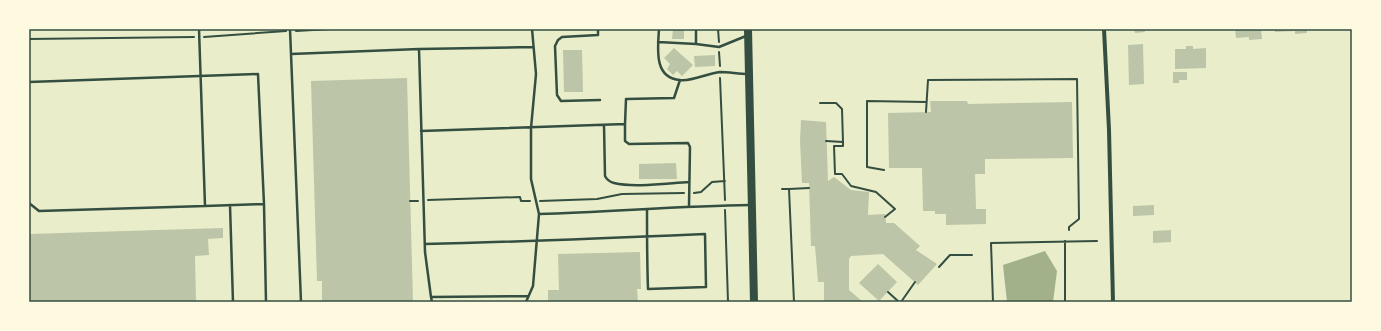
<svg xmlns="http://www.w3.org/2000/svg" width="1381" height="331" font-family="'Sofia Sans Condensed',sans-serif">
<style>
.water{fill:#a3b18a}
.building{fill:#bcc5a7}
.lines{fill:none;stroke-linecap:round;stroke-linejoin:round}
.path{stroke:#344e41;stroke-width:2}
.service{stroke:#344e41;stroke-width:2.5}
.minor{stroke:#344e41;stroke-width:4}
.primary{stroke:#344e41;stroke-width:8}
.neatline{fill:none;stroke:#344e41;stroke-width:1.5}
</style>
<rect width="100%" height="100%" fill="#e9edc9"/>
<!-- water -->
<path class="water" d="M1045,251L1057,271L1053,302H1007L1003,265Z"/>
<!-- building -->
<path class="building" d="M673,29H684V39H672Z
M1134,29H1144L1145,32L1135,33Z
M1235,29H1261L1262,39L1249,40V37L1236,38Z
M1275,29H1307V33L1295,34V31L1275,32Z
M1143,44L1144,84L1129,85L1128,45Z
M1186,46H1193V49L1206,48V68L1175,69V49H1186Z
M674,48L693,65L682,76L677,71L673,75L667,69L670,64L664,58Z
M563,50H582L583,92H564Z
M715,55V66L695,67L694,56Z
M1173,72H1187V80H1179V83H1173Z
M407,78L413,302H322V281H317L311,81Z
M930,101H967L968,104L1072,102L1073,158L985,159V174H975L976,209H986V224L946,225V214H935V211H923L922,168H889L888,113L931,112Z
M801,120L826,122L828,181L834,177L851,190L869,192L868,215L885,214L886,223H894L920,246L916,250L937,264L918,285L883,254L851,256L849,259V290L863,302L824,301V282H818L815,246H811L809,183H802L800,141Z
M676,163L677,179H639V164Z
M1154,205V215L1133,216V206Z
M223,228V238L208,239L209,255L195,256L196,302H29V234Z
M1171,230V242L1153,243V231Z
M640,252L641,289H637L638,302H548V290H559L558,254Z
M878,264L897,282L879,301L859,283Z"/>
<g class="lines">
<!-- path -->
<path class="path" d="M718,29L719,42
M296,31L330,29
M204,37L286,31
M29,39L194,37
M719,52L720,66
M720,78L725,200
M820,103H836L842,109L843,142L826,141
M926,112L928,80L1077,79L1079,219L1069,227V230
M843,142V146H834L835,174H842L851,186L876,192L895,209L885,217
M884,170L867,167V101L926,102
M782,189H789
M694,193L701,192L712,182L725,181
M428,200L520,197L521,201H530
M410,201H418
M540,201L597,199L622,194L684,193
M725,210L728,302
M939,267L950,255H972
M888,292L899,302
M794,302L789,189L809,188
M901,302L915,282
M993,302L991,243L1097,241
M1065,302V241"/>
<!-- service -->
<path class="service" d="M290,29L301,302
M598,29V35L562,37L558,40L555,46L557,95L561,101L600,100
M659,29C658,47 653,78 680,80C691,82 708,73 720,72C729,72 739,74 748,74
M658,42L696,44V29
M696,44L719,47L746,36
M419,49L533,47
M291,54L419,49L425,252L431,297L528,296
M29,82L258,74L264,204
M625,124L626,99L674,98L680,80
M604,125L605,176C607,180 610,182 614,183C634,188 669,183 689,182
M421,131L625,124V141L629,144L688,143L690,147L689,206
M29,203L39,211L205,206L199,29
M230,205L233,302
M205,206L264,204L266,302
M539,214C610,212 679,206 750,205
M425,244C518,242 611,238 705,234L706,287L648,289C647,262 647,236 647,210
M431,297L432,302
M526,302L533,286L539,214L531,179V128L536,74L532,29"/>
<!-- minor -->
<path class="minor" d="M1104,29L1109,130L1113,302"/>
<!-- primary -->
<path class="primary" d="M748,29L754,302"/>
</g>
<!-- border -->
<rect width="1381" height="331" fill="none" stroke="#fefae0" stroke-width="60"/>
<rect x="30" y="30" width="1321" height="271" class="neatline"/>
</svg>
